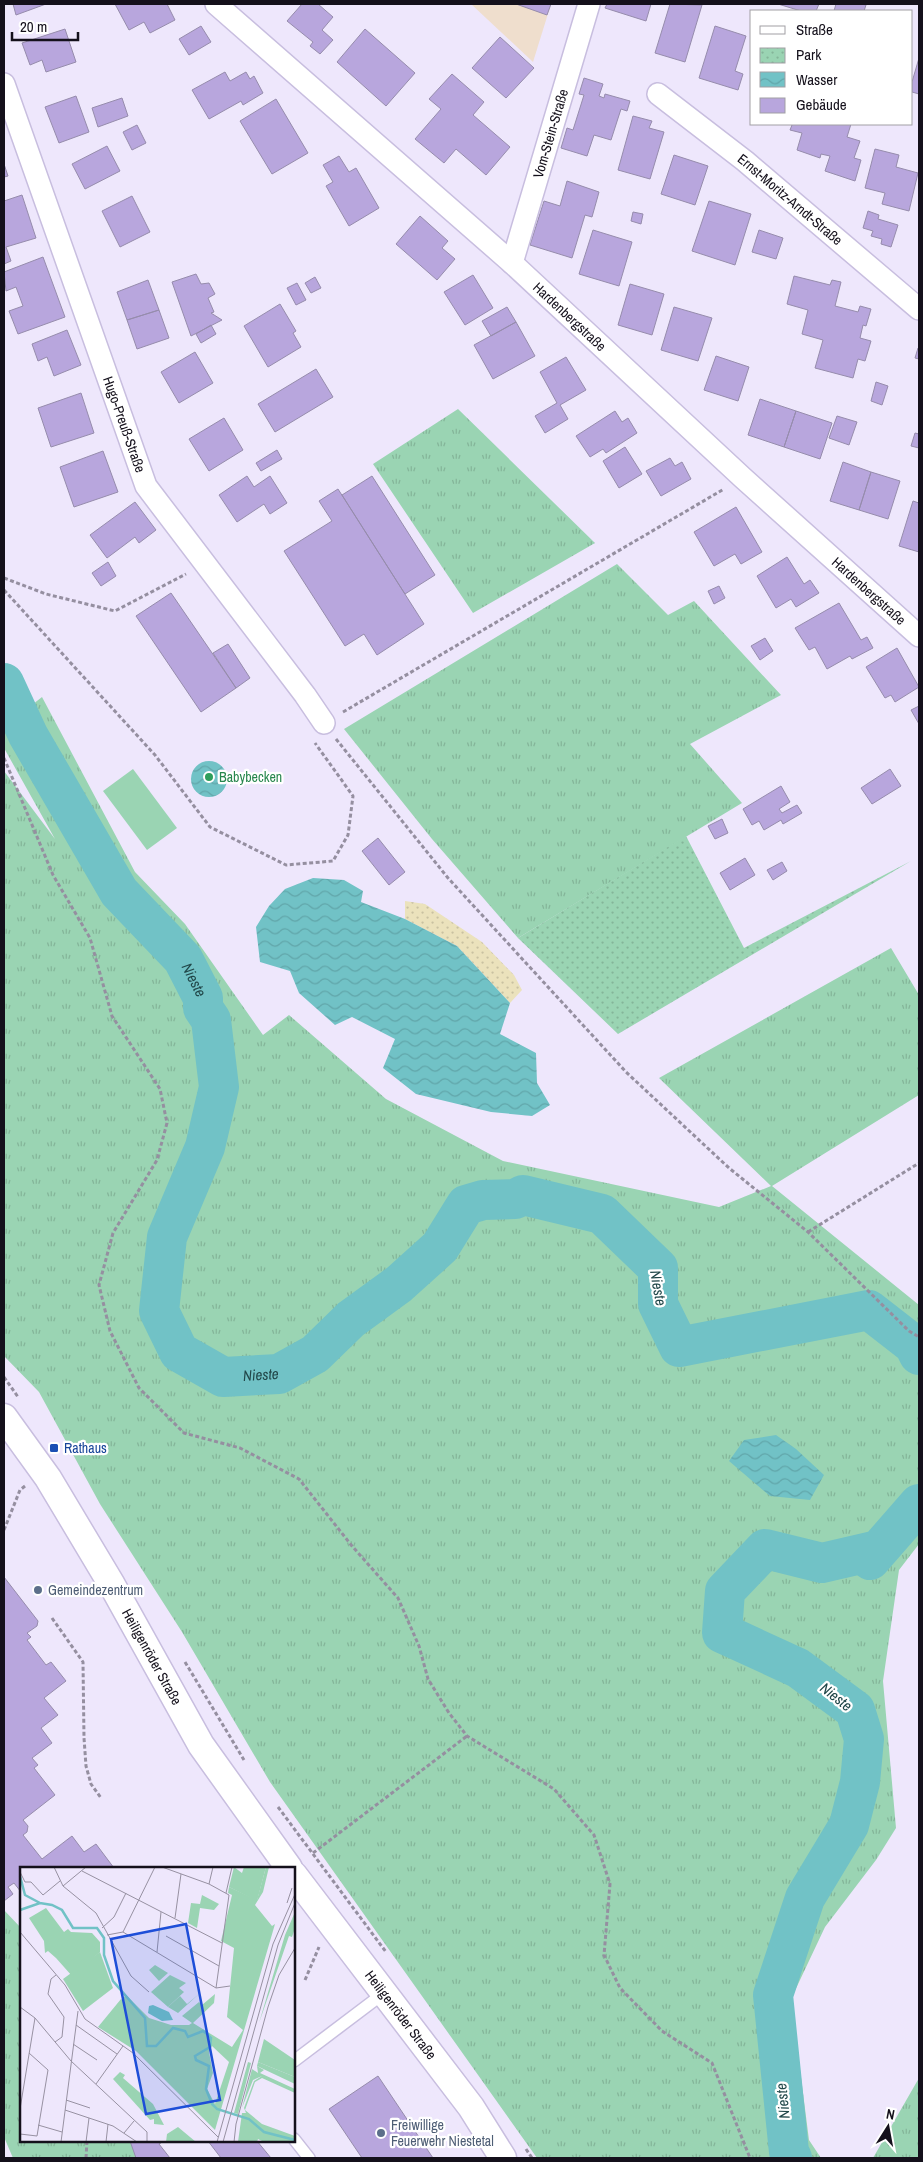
<svg xmlns="http://www.w3.org/2000/svg" width="923" height="2162" font-family="'Archivo Narrow',sans-serif">
<style>
.education{fill:#efdecd}
.grass{fill:url(#grass-tufts)}
.sand{fill:url(#sand-dots)}
.park{fill:url(#park-dots)}
.pitch{fill:#9ad4b3}
.water{fill:url(#water-waves)}
.lines{fill:none;stroke-linecap:round;stroke-linejoin:round}
.river{stroke:#71c2c6;stroke-width:40}
.building{fill:#b8a6dd;stroke:#968cac}
.service-casing{stroke:#c8bedf;stroke-width:14}
.minor-casing{stroke:#c8bedf;stroke-width:24}
.tertiary-casing{stroke:#c8bedf;stroke-width:29}
.path{stroke:#958fa0;stroke-width:3;stroke-dasharray:4 2.5;stroke-linecap:butt}
.service{stroke:#fff;stroke-width:11}
.minor{stroke:#fff;stroke-width:21}
.tertiary{stroke:#fff;stroke-width:26}
.leisure-dot{fill:#2e9e5b;stroke:#fff;stroke-width:2}
.transit-dot{fill:#1a4fb4;stroke:#fff;stroke-width:2}
.service-dot{fill:#5c6f8a;stroke:#fff;stroke-width:2}
.labels{text-anchor:middle;stroke-width:4.5;stroke-linejoin:round;paint-order:stroke}
.street-label{font-size:14px;fill:#14101b;stroke:#fff}
.leisure-label{font-size:14px;fill:#27864d;stroke:#fff;text-anchor:start}
.transit-label{font-size:14px;fill:#164399;stroke:#fff;text-anchor:start}
.service-label{font-size:14px;fill:#4e5e75;stroke:#fff;text-anchor:start}
.water-label{font-size:15px;font-style:italic;fill:#214749;stroke:#fff}
.inset-river{fill:none;stroke:#71c2c6;stroke-width:2.5}
.inset-road{fill:none;stroke:#9791a2;stroke-width:1}
.view{fill:#1d4ed8;fill-opacity:0.15;stroke:#1d4ed8;stroke-width:2.5}
.inset-edge{fill:none;stroke:#14101b;stroke-width:2.5}
</style>
<defs>
<pattern id="grass-tufts" width="24" height="20" patternUnits="userSpaceOnUse" patternTransform="scale(1.25)"><rect width="24" height="20" fill="#9ad4b3"/><path d="M3 7l-1-3M5 7V3M7 7l1-3M15 17l-1-3M17 17v-4M19 17l1-3" fill="none" stroke="#84b599"/></pattern>
<pattern id="sand-dots" width="8" height="8" patternUnits="userSpaceOnUse" patternTransform="scale(1.25)"><rect width="8" height="8" fill="#ebe2bc"/><path d="M2 2h.1M6 6h.1" fill="none" stroke="#c9c1a1" stroke-width="1.8" stroke-linecap="round"/></pattern>
<pattern id="park-dots" width="8" height="8" patternUnits="userSpaceOnUse" patternTransform="scale(1.25)"><rect width="8" height="8" fill="#9ad4b3"/><path d="M2 2h.1M6 6h.1" fill="none" stroke="#84b599" stroke-width="1.8" stroke-linecap="round"/></pattern>
<pattern id="water-waves" width="16" height="10" patternUnits="userSpaceOnUse" patternTransform="scale(1.25)"><rect width="16" height="10" fill="#71c2c6"/><path d="M0 5q4-4 8 0t8 0" fill="none" stroke="#61a6aa"/></pattern>
</defs>
<rect width="100%" height="100%" fill="#eee7fc"/>
<!-- education -->
<path class="education" d="M471,4H551L533,62Z"/>
<!-- grass -->
<path class="grass" d="M458,409L595,543L473,613L373,464Z
M617,564L668,615L694,601L781,695L690,744L742,803L518,938L432,839L344,729Z
M42,697L135,872L185,924L263,1035L289,1015L386,1099L503,1161L719,1207L771,1186L659,1078L891,948L919,995V1095L772,1186L919,1305V1544L899,1570L883,1681L896,1828L876,1860L825,1927L791,1999L809,2140L821,2158H537L270,1782L182,1632L100,1504L39,1392L4,1356V771L55,839L4,748V727Z
M4,1910L21,1928V2141H138L143,2158H13L4,2137Z
M919,2078V2158H873Z"/>
<!-- sand -->
<path class="sand" d="M405,901L425,904L482,942L514,975L522,990L510,1003L457,946L405,919Z"/>
<!-- park -->
<path class="park" d="M686,836L744,948L911,861L618,1034L518,938Z"/>
<!-- pitch -->
<path class="pitch" d="M133,769L177,828L147,850L103,791Z"/>
<!-- water -->
<path class="water" d="M191 779a18 18 0 1 1 36 0a18 18 0 1 1-36 0Z
M313,878L344,880L363,891L361,902L405,919L457,946L510,1003L500,1034L536,1053L537,1083L550,1105L532,1116L491,1112L416,1094L383,1068L395,1039L352,1017L335,1025L299,993L290,971L260,962L256,927L269,906L285,889Z
M776,1435L796,1449L824,1475L810,1500L770,1496L729,1461L744,1440Z"/>
<g class="lines">
<!-- river -->
<g class="river">
<path id="s1" d="M4,683L28,735L119,892L183,959L203,998V1008L211,1020L219,1087L205,1147L167,1237L159,1311L179,1352L223,1377L279,1374L315,1354L351,1319L399,1284L440,1247L466,1205L483,1200L515,1199L523,1195L602,1214L658,1268V1304L679,1347L869,1310L914,1345L919,1355"/>
<path d="M792,2158L789,2152L773,1995L805,1898L849,1825L860,1782L864,1739L855,1710L798,1668L722,1633L725,1591L765,1549L822,1563L878,1550L870,1560L919,1504"/>
</g>
</g>
<!-- building -->
<path class="building" d="M13,4H46L16,15Z
M115,4H167L175,20L150,33L144,22L129,30Z
M302,4H318L333,17L322,30L333,40L320,54L310,46L313,42L287,21Z
M516,4H551L547,15Z
M607,4H651L646,21L605,8Z
M670,4L702,5L685,62L655,53Z
M778,4H819L816,11H801Z
M836,4H862L866,5L864,11H834Z
M201,26L211,42L189,55L179,39Z
M715,26L746,36L735,71L743,74L738,90L699,78Z
M65,29L76,62L46,72L42,60L30,65L22,43Z
M365,29L415,73L386,106L337,62Z
M500,37L534,68L506,98L472,68Z
M919,58V94L912,92V82Z
M225,72L230,81L246,72L250,79L254,76L263,93L243,105L241,101L209,119L192,90Z
M452,74L484,102L473,115L510,147L486,175L456,149L444,163L415,139L441,109L429,99Z
M584,78L603,84L599,96L604,98L605,94L630,101L627,111L621,109L611,140L594,135L587,156L561,148L567,128L573,130L584,95L579,94Z
M76,96L89,132L59,143L45,107Z
M122,98L128,116L98,127L92,108Z
M276,99L308,153L272,174L240,121Z
M633,116L652,121L649,128L664,132L650,179L618,170Z
M789,124H851L847,137L860,141L854,158L861,160L855,181L825,171L830,156L821,154L820,158L797,150L802,133L790,130L792,125Z
M137,125L146,143L132,150L123,132Z
M107,146L120,171L85,189L72,164Z
M875,149L899,155L896,167L918,173L909,211L882,204L885,193L865,188Z
M674,155L708,166L695,205L661,194Z
M339,156L349,172L356,168L379,208L349,226L326,186L333,182L323,165Z
M4,164L8,176L4,177Z
M567,181L599,192L592,217L585,215L572,258L530,245L544,201L560,206Z
M22,195L36,238L6,247L11,261L4,264V201Z
M132,196L150,232L120,247L102,211Z
M709,201L751,214L735,265L692,251Z
M868,211L879,215L878,219L898,225L891,247L881,244L882,239L871,236L873,231L863,228Z
M633,212L643,214L641,224L631,221Z
M420,216L448,241L442,248L455,259L437,280L396,244Z
M593,230L632,242L619,286L579,274Z
M759,230L783,238L776,259L752,252Z
M43,257L65,317L18,334L9,311L23,306L16,287L6,291L4,272Z
M196,274L201,284L209,283L215,294L208,298L214,312L211,313L222,320L191,336L172,282Z
M473,275L493,308L465,325L444,292Z
M794,276L830,285L832,280L841,282L835,306L858,312L860,306L871,309L866,326L863,325L860,338L871,341L865,361L858,359L853,378L815,368L823,340L802,334L808,310L787,304Z
M315,277L321,288L311,293L305,283Z
M148,280L159,310L127,320L117,292Z
M297,283L306,300L296,305L287,288Z
M630,284L664,294L652,335L618,325Z
M280,304L296,331L293,333L301,347L268,367L244,326Z
M507,307L516,322L491,336L482,321Z
M674,307L712,318L698,361L661,350Z
M159,310L169,338L137,349L127,320Z
M516,322L535,356L493,379L474,345Z
M211,325L216,334L201,343L196,334Z
M67,330L81,365L54,376L47,357L38,361L32,344Z
M918,348H919V359L915,358Z
M195,352L213,383L179,403L161,372Z
M716,356L749,367L738,401L704,390Z
M566,357L586,390L560,405L568,419L545,433L535,416L557,403L540,372Z
M316,369L333,397L275,432L258,404Z
M876,382L888,386L882,405L871,401Z
M81,393L94,433L51,447L38,408Z
M760,399L796,411L784,447L748,435Z
M615,411L622,422L628,418L637,433L606,453L603,449L590,457L576,436Z
M796,411L832,423L820,459L784,447Z
M837,416L857,422L849,445L829,438Z
M224,418L243,450L209,471L189,439Z
M915,433L919,434V448L911,446Z
M625,447L642,474L619,488L603,461Z
M277,450L282,459L261,471L256,463Z
M103,451L118,492L74,507L60,467Z
M670,458L675,466L682,462L691,479L661,496L646,471Z
M843,462L871,472L859,510L830,501Z
M871,472L900,481L888,519L859,510Z
M247,476L254,487L270,476L287,503L270,514L264,504L237,522L219,495Z
M372,476L435,575L405,594L342,495Z
M338,489L424,624L377,655L364,634L345,646L284,551L332,521L319,501Z
M913,501L919,503V552L899,546Z
M135,502L156,530L139,543L135,537L107,558L90,535Z
M736,507L762,552L741,564L735,554L714,566L694,532Z
M787,557L804,584L810,580L819,593L796,607L791,599L776,608L757,576Z
M108,562L116,576L101,586L92,573Z
M719,586L725,598L714,604L708,591Z
M171,593L236,688L201,712L136,616Z
M839,603L861,640L867,637L873,648L852,659L850,656L827,669L815,647L809,650L795,628Z
M765,638L773,651L760,660L751,646Z
M228,644L250,678L236,688L213,653Z
M897,648L919,687L895,702L891,695L885,698L866,667Z
M919,706V724L911,710Z
M890,769L901,786L872,804L861,788Z
M781,786L790,802L779,809L782,813L797,805L802,813L783,824L781,820L764,830L759,821L752,825L743,809Z
M722,819L728,833L715,839L708,826Z
M378,838L405,872L389,885L362,851Z
M745,858L755,875L730,890L720,873Z
M782,862L787,871L773,880L767,870Z
M4,1577L38,1621L37,1626L27,1633L31,1637L27,1640L46,1665L51,1662L66,1681L44,1698L58,1715L41,1728L52,1743L32,1758L38,1765L34,1768L55,1795L23,1820L28,1826L27,1832L23,1835L42,1859L72,1836L84,1852L96,1844L114,1868H21V1892L14,1883L8,1887L13,1894L4,1901Z
M378,2076L433,2158H362L329,2109Z
M130,2141H164L159,2144L170,2158H136Z
M208,2141H257L271,2158H221Z"/>
<g class="lines">
<!-- service casing -->
<g class="service-casing">
<path id="service" d="M294,2061L384,1993
M294,2139L309,2158"/>
</g>
<!-- minor casing -->
<g class="minor-casing">
<g id="minor">
<path id="s2" d="M216,4L512,263L743,478L919,636"/>
<path id="s3" d="M4,84L146,486L305,695L324,723"/>
<path id="s4" d="M658,94L745,161L919,309"/>
<path id="s5" d="M512,263L589,4"/>
</g>
</g>
<!-- tertiary casing -->
<g class="tertiary-casing">
<g id="tertiary">
<path id="s6" d="M4,1417L48,1478L112,1585L201,1745L289,1868"/>
<path id="s7" d="M294,1875L471,2107L503,2158"/>
</g>
</g>
<!-- path -->
<path class="path" d="M4,578L46,594L115,611L186,574
M4,590L155,755L210,827L286,865L333,861L348,835L353,796L315,743
M343,712L724,489
M336,739L448,878L626,1072L729,1168L808,1232L909,1331L919,1337
M4,758L53,875L90,938L112,1016L160,1089L167,1123L157,1160L113,1233L99,1285L110,1331L139,1388L184,1433L240,1448L299,1479L352,1546L398,1598L419,1646L428,1679L449,1713L467,1736L554,1789L594,1835L610,1884L604,1955L620,1988L662,2031L712,2063L750,2158
M808,1232L919,1163
M4,1377L18,1397
M4,1530L20,1490L25,1486
M52,1618L83,1662L84,1738L86,1766L91,1784L101,1798
M185,1662L244,1760
M278,1807L386,1952
M313,1853L467,1736
M305,1980L319,1947
M526,2149L532,2158
M86,2158L87,2141"/>
<!-- service -->
<use href="#service" class="service"/>
<!-- minor -->
<use href="#minor" class="minor"/>
<!-- tertiary -->
<use href="#tertiary" class="tertiary"/>
</g>
<!-- markers -->
<circle class="leisure-dot" cx="209" cy="777" r="5"/>
<rect class="transit-dot" x="49" y="1443" width="10" height="10" rx="2.5"/>
<g class="service-dot">
<circle cx="38" cy="1590" r="5"/>
<circle cx="381" cy="2133" r="5"/>
</g>
<g class="labels">
<!-- street labels -->
<g class="street-label">
<text dy="5" stroke="none"><textPath href="#s5" startOffset="135">Vom-Stein-Straße</textPath></text>
<text dy="5" stroke="none"><textPath href="#s4" startOffset="169">Ernst-Moritz-Arndt-Straße</textPath></text>
<text dy="5" stroke="none"><textPath href="#s2" startOffset="472">Hardenbergstraße</textPath></text>
<text dy="5" stroke="none"><textPath href="#s3" startOffset="361">Hugo-Preuß-Straße</textPath></text>
<text dy="5" stroke="none"><textPath href="#s2" startOffset="878">Hardenbergstraße</textPath></text>
<text dy="5" stroke="none"><textPath href="#s6" startOffset="282">Heiligenröder Straße</textPath></text>
<text dy="5" stroke="none"><textPath href="#s7" startOffset="176">Heiligenröder Straße</textPath></text>
</g>
<!-- leisure labels -->
<g class="leisure-label">
<text x="219" y="782">Babybecken</text>
</g>
<!-- transit labels -->
<g class="transit-label">
<text x="64" y="1453">Rathaus</text>
</g>
<!-- service labels -->
<g class="service-label">
<text x="48" y="1595">Gemeindezentrum</text>
<text x="391" y="2130">Freiwillige<tspan x="391" dy="16">Feuerwehr Niestetal</tspan></text>
</g>
<!-- water labels -->
<g class="water-label">
<text dy="5" stroke="none"><textPath href="#s1" startOffset="355">Nieste</textPath></text>
<text transform="translate(658 1288) rotate(80)" y="5">Nieste</text>
<text dy="5" stroke="none"><textPath href="#s1" startOffset="835">Nieste</textPath></text>
<text transform="translate(836 1697) rotate(38)" y="5">Nieste</text>
<text transform="translate(783 2101) rotate(-96)" y="5">Nieste</text>
</g>
</g>
<!-- overview -->
<g transform="translate(20 1867)">
<rect width="275" height="275" fill="#eee7fc"/>
<path d="M246,0H249L243,25L235,38L252,59L255,57L195,263L116,184L78,160L101,132L105,135L103,131L106,128L129,151L151,158H169L172,156L162,149L179,135L182,138L195,127L194,136L173,156L212,180L223,163L207,150L214,81L201,74L212,28L208,26L209,20L237,33ZM192,179L209,195L195,237L187,222L193,206L189,185ZM182,28L199,37L194,43L180,41L177,61L168,56L171,36L180,37ZM275,45V61L272,70L269,69L239,156L265,68ZM80,85L93,121L63,144L43,112ZM135,98L148,106L139,114L129,103ZM150,108L166,116L159,121L164,125L148,140L131,125ZM244,172L275,193V210L238,195ZM228,195L231,196L218,247L214,246ZM237,199L244,203L240,206L275,222V226L242,211L235,215L225,243L242,257L275,269V275H244L238,272L237,275H218L222,246H226L224,241L234,214L242,209L233,213L222,241L232,202L238,206ZM100,205L105,208L103,211L133,237L144,258L134,257V252L130,253L93,212ZM158,260L176,275H146L147,267Z" fill="#9ad4b3" fill-rule="evenodd"/>
<path d="M238,195L275,210V217L237,199Z" fill="#9ad4b3"/>
<path d="M214,0L222,6L224,0H246L237,34L209,20ZM179,127L158,146L148,140L160,129L167,137Z" fill="#9ad4b3"/>
<path d="M26,41L44,65L48,62L51,65L72,66L80,75V85L52,109L36,91L28,84L25,86L24,74L9,51Z" fill="#9ad4b3"/>
<path d="M133,138L149,145L153,153L142,154L128,146L129,139Z" fill="#71c2c6"/>
<path class="inset-river" d="M0,9L5,28L20,36M0,43L20,36L32,38L42,43L53,61H77L84,71V88L93,114L125,151L127,179H136L153,161L165,164L168,170L183,164L187,167L191,171L190,180L175,189L176,193L189,199L186,222L192,237L197,242L229,252L244,265L275,273"/>
<path class="inset-road" d="M34,0L43,19L76,46L111,109L129,125M142,0L189,17L209,28L196,121M62,4L202,76M0,5L5,15H11L23,28L40,14M189,17L193,0M43,19L66,0M206,26L212,0M267,36L272,21M155,51L161,7M82,61L94,50L106,26M0,65L45,118L65,152L113,186L198,270M103,65L196,121L210,119M87,68L103,65L135,0M146,69L199,99M137,85L141,45M0,140L15,151L51,194L127,265V275M56,158L97,187M35,175L42,170L44,150L28,127L31,112L36,108M53,177L77,193M76,217L103,179M46,233L70,241M0,242L15,151M45,243L93,259L117,275M18,258L42,265M104,266L114,254M0,267L17,269L28,203L9,186M41,275L58,144M66,275L69,251M86,275L88,257M197,275L253,77L275,27M203,275L258,78L275,36M214,275L216,257L248,140L259,108L275,81"/>
<path class="view" d="M166,57L200,233L126,247L91,72Z"/>
<rect width="275" height="275" class="inset-edge"/>
</g>
<!-- border -->
<rect width="923" height="2162" fill="none" stroke="#14101b" stroke-width="10"/>
<!-- legend -->
<rect x="750" y="10" width="162" height="115" fill="#ffffff" stroke="#a19fa4"/>
<rect x="760" y="26" width="25" height="8" fill="#ffffff" stroke="#a19fa4"/>
<text x="796" y="35" font-size="15" fill="#14101b">Straße</text>
<rect x="760" y="48" width="25" height="15" fill="url(#park-dots)" stroke="#a19fa4"/>
<text x="796" y="60" font-size="15" fill="#14101b">Park</text>
<rect x="760" y="72" width="25" height="15" fill="url(#water-waves)" stroke="#a19fa4"/>
<text x="796" y="85" font-size="15" fill="#14101b">Wasser</text>
<rect x="760" y="98" width="25" height="15" fill="#b8a6dd" stroke="#a19fa4"/>
<text x="796" y="110" font-size="15" fill="#14101b">Gebäude</text>
<!-- north arrow -->
<g transform="translate(888 2127) rotate(11)" stroke="#ffffff" stroke-width="4" paint-order="stroke">
<path d="M0-4L9 19L0 12L-9 19Z" fill="#14101b"/>
<text y="-8" font-size="14" font-weight="bold" text-anchor="middle" fill="#14101b">N</text>
</g>
<!-- scale -->
<path d="M12 32v8h66v-8" fill="none" stroke="#14101b" stroke-width="2.5"/>
<text x="20" y="32" font-size="15" fill="#14101b" stroke="#ffffff" stroke-width="4" paint-order="stroke">20 m</text>
</svg>
